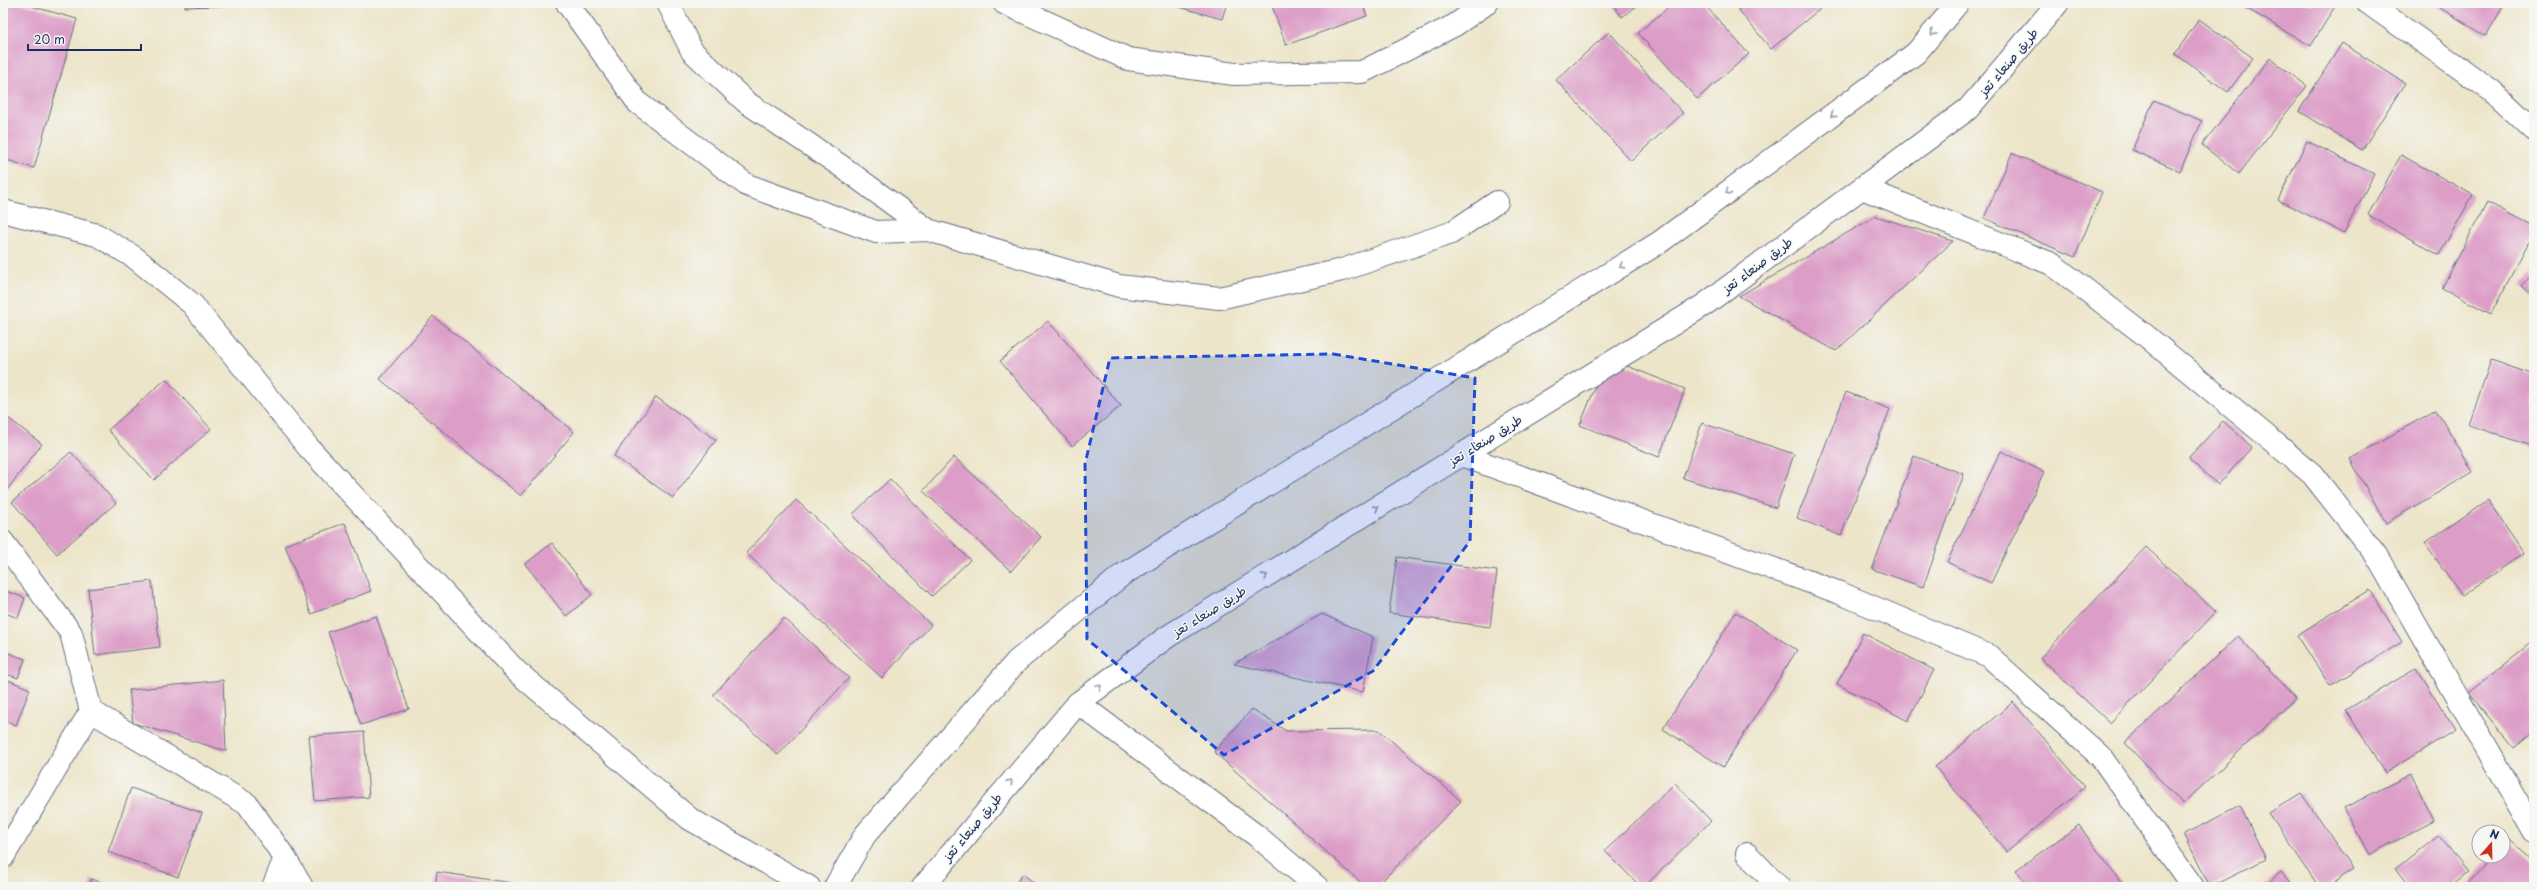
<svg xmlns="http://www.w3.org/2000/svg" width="2537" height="890" font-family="'Playpen Sans','Playpen Sans Arabic',sans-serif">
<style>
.building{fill:#dc9dc7}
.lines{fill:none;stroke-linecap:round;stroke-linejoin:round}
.minor-casing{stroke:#646f83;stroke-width:24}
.highway-casing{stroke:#646f83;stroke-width:24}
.minor{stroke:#fff;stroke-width:22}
.highway{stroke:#fff;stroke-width:22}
.oneway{stroke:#8d97ae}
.marked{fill:#1d4ed8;fill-opacity:0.2;stroke:#1d4ed8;stroke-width:3;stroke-dasharray:8 5;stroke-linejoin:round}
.labels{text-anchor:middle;stroke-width:3;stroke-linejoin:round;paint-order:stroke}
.street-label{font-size:13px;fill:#1b2f5e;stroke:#f6f6f2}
</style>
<rect width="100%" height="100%" fill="#f6f6f2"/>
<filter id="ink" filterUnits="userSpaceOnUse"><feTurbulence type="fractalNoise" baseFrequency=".025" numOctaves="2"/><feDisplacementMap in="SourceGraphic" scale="8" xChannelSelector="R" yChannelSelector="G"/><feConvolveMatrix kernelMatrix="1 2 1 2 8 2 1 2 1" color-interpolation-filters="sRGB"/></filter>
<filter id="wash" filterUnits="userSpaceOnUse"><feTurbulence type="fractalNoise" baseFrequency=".012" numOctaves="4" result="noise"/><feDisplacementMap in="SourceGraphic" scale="16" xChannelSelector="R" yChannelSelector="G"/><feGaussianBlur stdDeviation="0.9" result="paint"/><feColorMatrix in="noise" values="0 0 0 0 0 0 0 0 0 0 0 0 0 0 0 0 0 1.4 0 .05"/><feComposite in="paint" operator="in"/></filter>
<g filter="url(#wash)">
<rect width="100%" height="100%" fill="#ede5c9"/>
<g id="blocks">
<!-- building -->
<path class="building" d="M3,3H20L77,19L34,168L3,159Z
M185,3H245V5L185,7Z
M1165,3H1227L1222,19Z
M1271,3H1362L1367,16L1286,45Z
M1612,3H1641L1622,17Z
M1673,3H1703L1749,54L1697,99L1638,33Z
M1744,3H1827L1771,49L1737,8Z
M2237,3H2337L2311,46Z
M2432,3H2505L2486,36Z
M2199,19L2253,58L2228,92L2175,54Z
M1609,32L1683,113L1631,161L1556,80Z
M2342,43L2405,83L2362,150L2299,111Z
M2270,58L2307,86L2239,174L2202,145Z
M2154,100L2202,121L2180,171L2132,150Z
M2307,141L2374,174L2344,233L2278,200Z
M2012,153L2102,192L2075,257L1984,218Z
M2401,155L2473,195L2439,255L2368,215Z
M2487,202L2534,226V232L2491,314L2442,288Z
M1876,216L1953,241L1836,351L1739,296Z
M2534,272V297L2522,286Z
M433,316L574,432L521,496L380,379Z
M1048,321L1121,406L1072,446L1000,361Z
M1607,358L1685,389L1659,457L1580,425Z
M2491,360L2534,375V447L2469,425Z
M166,379L211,429L154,480L108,430Z
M1846,392L1890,409L1841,536L1797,518Z
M656,397L716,440L673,498L614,456Z
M2436,410L2473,472L2386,523L2350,459Z
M3,414L42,444L6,491L3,489Z
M2223,421L2252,447L2218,485L2188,458Z
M1702,423L1794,454L1776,508L1683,478Z
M2001,451L2044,472L1991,583L1947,562Z
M71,452L116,503L57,554L12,502Z
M1914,456L1964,474L1923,587L1872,569Z
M954,457L1041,537L1011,571L923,491Z
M890,479L970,560L932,596L852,515Z
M796,500L931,625L882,678L746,553Z
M2488,500L2524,553L2462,596L2425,543Z
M345,523L371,591L311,614L285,545Z
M552,543L592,595L566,616L525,564Z
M2146,547L2216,612L2110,723L2040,658Z
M1397,557L1497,571L1490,627L1389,613Z
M152,581L160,647L95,655L88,589Z
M3,590L25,598L18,618L3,612Z
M2370,590L2402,642L2330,686L2297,635Z
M1736,612L1797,650L1723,767L1663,729Z
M1322,614L1373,637L1363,692L1234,664Z
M376,616L409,709L361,725L328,632Z
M784,618L849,678L778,755L713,695Z
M1863,633L1934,670L1908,721L1837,684Z
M2238,636L2296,698L2183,804L2125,743Z
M2534,641V730L2513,747L2469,693Z
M3,651L25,659L18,678L3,673Z
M2417,668L2455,730L2385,773L2346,710Z
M3,678L30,689L16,725L3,720Z
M223,680L226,751L133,723L129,690Z
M2013,702L2085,787L2007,852L1935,767Z
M1252,709L1286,731L1379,730L1461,801L1376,887H1366L1214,752Z
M364,732L369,797L315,801L309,736Z
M2411,774L2434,821L2369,855L2344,808Z
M1675,783L1711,821L1644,887H1641L1605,851Z
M131,788L202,813L178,877L108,852Z
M2301,793L2353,869L2326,887H2319L2269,813Z
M2240,806L2266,859L2210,887L2184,834Z
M2079,825L2124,887H2029L2016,870Z
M2438,835L2468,871L2448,887H2409L2395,869Z
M2507,839L2534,864V887H2464L2492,856H2503V844Z
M437,872L519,884V887H435Z
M2281,872L2294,887H2263Z
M1023,874L1039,887H1013Z
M91,879L116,887H89Z"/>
</g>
</g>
<g filter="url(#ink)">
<use href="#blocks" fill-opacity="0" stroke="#646f83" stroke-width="1"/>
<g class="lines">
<!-- minor casing -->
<g class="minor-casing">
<path id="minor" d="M567,3L638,103L747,185L876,232L928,230L1119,286L1219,298L1342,270L1451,233L1497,202
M668,3L692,51L746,102L841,166L928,230
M1004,3L1128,59L1234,74L1362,72L1455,25L1487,3
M2368,3L2492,91L2534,130
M1862,188L2052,264L2145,335L2312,474L2376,555L2534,831
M3,211L97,235L134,257L192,304L308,447L516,671L690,819L809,887
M1461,455L1840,593L1989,656L2101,757L2193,887
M3,542L71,633L91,711L247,804L285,858L302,887
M1078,703L1257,836L1317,887
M1747,854L1779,887
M3,857L91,711
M273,887L285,858"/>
</g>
<!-- highway casing -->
<g class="highway-casing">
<path id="highway" d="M835,887L865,835L1017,661L1122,575L1660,242L1916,53L1958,3
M923,887L1078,703L1167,637L1704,305L1968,109L2058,3"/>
</g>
<!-- minor -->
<use href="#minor" class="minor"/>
<!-- highway -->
<use href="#highway" class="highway"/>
</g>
<!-- one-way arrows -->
<defs><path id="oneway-chevron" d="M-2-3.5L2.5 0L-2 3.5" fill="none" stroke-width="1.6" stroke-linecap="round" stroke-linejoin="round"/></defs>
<g class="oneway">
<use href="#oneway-chevron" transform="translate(1933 33) rotate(130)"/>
<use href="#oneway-chevron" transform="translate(1833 115) rotate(143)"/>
<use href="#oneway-chevron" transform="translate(1728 192) rotate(143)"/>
<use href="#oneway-chevron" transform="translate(1622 266) rotate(148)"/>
<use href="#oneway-chevron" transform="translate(1376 508) rotate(-32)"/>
<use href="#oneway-chevron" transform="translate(1265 576) rotate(-32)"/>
<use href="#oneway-chevron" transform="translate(1099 687) rotate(-37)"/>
<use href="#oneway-chevron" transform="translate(1010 782) rotate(-50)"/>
</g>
</g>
<!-- marked area -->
<path class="marked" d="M1333,354L1475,378L1470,541L1373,671L1224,755L1087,639L1085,464L1110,358Z"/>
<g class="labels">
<!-- street labels -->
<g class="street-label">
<text transform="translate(2008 62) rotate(-50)" y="5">طريق صنعاء تعز</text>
<text transform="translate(1757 265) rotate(-37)" y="5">طريق صنعاء تعز</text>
<text transform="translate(1485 440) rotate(-32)" y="5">طريق صنعاء تعز</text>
<text transform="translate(1209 611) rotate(-32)" y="5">طريق صنعاء تعز</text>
<text transform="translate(972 827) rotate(-50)" y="5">طريق صنعاء تعز</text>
</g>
</g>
<!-- margin -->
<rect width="2537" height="890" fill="none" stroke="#f6f6f2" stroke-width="16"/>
<!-- north arrow -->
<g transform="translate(2491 844) rotate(20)"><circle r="19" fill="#f6f6f2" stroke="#9ea6b7"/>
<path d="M0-3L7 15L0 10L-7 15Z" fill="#c8321e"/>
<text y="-6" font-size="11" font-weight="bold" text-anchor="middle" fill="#1b2f5e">N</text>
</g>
<!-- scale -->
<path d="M28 44v6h113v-6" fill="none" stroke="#1b2f5e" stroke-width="2"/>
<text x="34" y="44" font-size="12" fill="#1b2f5e" stroke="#f6f6f2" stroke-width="3" paint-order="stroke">20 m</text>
</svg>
